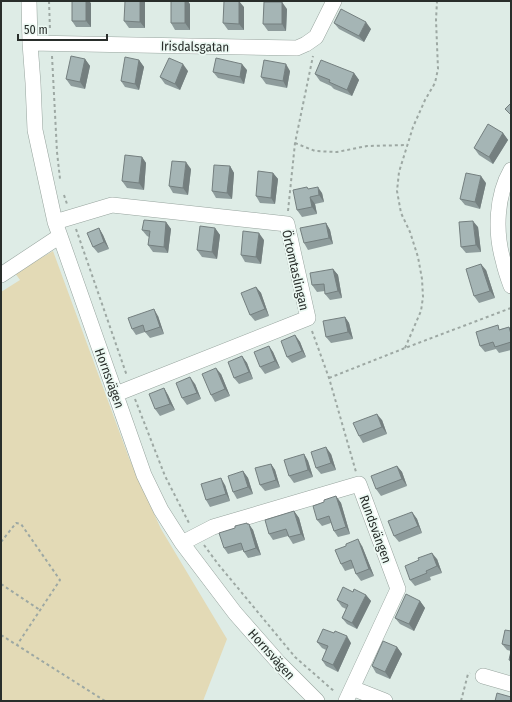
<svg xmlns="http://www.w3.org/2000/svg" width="512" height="702" font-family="'Fira Sans Condensed',sans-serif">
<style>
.green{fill:#e3dab6}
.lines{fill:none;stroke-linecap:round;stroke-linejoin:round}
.minor-casing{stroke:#97a49e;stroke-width:16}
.path{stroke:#9da8a3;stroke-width:2;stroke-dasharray:3 3;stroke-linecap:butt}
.minor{stroke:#fff;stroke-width:15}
.wall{fill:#8e9c9c}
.shaded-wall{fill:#747f7f}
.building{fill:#a5b5b5;stroke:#747f7f}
.labels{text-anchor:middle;stroke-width:3.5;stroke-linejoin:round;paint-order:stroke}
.street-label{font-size:13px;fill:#292e2b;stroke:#ecf9f3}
</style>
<rect width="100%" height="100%" fill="#deece6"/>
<!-- green -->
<path class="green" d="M53,251L129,458L161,529L227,639L203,701H1V292L20,280L15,273Z"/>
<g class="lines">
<!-- minor casing -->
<g class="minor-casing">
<path id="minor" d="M29,1L30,43L33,83L35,130L55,222L60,236L144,475L161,510L182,543L235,613L279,663L317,701
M30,43L297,48L306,44L316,37L334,1
M511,170C496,196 495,232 503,260C505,269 508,278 511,286
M55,222L112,205L287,224L308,318L116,394
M1,275L60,236
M182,543L213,527L359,484L398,589L346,701
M483,676L511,684
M352,688L385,701"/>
</g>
<!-- path -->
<path class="path" d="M49,1L50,30
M52,56L57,152L60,179
M295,143L315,151L337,152L367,146L408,145
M64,195L67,204
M288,211L295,143L313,56
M76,229L127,376
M312,331L329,378L356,472
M405,348L421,311L423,297L422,279L418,257L410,232L401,213L397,191L399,172L413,127L425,100L435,83L438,69L436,20L437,1
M329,378L405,348L511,308
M135,399L165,476L190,525
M1,542L16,523L21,524L60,580L17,645
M204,545L218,564L295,657L335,692
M1,584L40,610
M1,635L105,701
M461,701L468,674L470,673"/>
<!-- minor -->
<use href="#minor" class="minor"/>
</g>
<!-- wall -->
<path class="wall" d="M145,1V28H129L124,21Z
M91,3V27H76L72,21Z
M190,4V30H175L171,23Z
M244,7V30H228L223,23Z
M287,9L286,31H268L263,24Z
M334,23L371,29L364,42L339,29Z
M85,59L90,66L85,89L71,86L66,79Z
M139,60L144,67L139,90L125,87L121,81Z
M247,70L244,84L218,78L213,72Z
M188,71L180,90L165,84L160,77Z
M290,71L287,88L266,84L261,77Z
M354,73L359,80L352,96L334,89L331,86L320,81L315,74Z
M503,133L508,140L493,164L479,155L474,148Z
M142,157L146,163L144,190L127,188L122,181Z
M230,166L234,173L232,199L216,198L212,191Z
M191,169L188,195L173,193L169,186Z
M273,173L278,179L275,204L260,203L256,196Z
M486,183L480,209L465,205L460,199Z
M309,189L322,193L324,202L315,204L317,214L302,217L297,210Z
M166,222L171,229L168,253L153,252L148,245L149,237L147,236L142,230Z
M326,223L330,230L333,244L308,250L304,243Z
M478,227L481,252L466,253L461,247Z
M99,228L103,235L109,249L98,253L93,247Z
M215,228L220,235L217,259L202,257L197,250Z
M264,240L261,264L245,262L241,255Z
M333,269L338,275L342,298L330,300L325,294V291L317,292L312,285Z
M486,270L495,298L479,303L474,296Z
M256,287L261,293L269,316L255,321L250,315Z
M158,316L164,334L150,338L145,332L136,335L132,329Z
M345,317L349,323L353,339L331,343L326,337Z
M509,327L511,330V350L499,353L496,349L485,352L480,346L501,329Z
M295,335L300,342L306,357L292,363L287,357Z
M269,346L273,352L280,368L265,374L260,367Z
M242,356L247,363L253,379L239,384L234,378Z
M221,374L230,396L215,402L211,395Z
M195,384L201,399L187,405L182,398Z
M164,388L168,395L175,410L160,416L155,409Z
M382,420L387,434L363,443L359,436Z
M304,454L308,461L313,477L294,483L289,476Z
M331,454L336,470L321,474L316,468Z
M271,464L275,470L280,487L265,491L260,485Z
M397,466L402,472L407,486L381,496L376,489Z
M243,471L248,478L253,494L237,499L233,492Z
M225,485L230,501L210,507L206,500Z
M336,496L341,503L350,534L338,537L334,531L331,523L322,526L317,520L324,502Z
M294,511L299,518L305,540L293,544L288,536L273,540L269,534Z
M412,512L417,519L422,533L399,542L394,536Z
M248,524L253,530L261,555L248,558L244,552L243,550L228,554L224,548Z
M346,546H362L374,576L361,581L356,574L354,568L345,571L341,564Z
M437,559L442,573L430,577L431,580L415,586L410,580Z
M353,592L366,595L371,601L357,629L347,624L342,618L346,609L342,607L337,600Z
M420,601L425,608L414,631L400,624L395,618Z
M511,631V663L509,660L511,651L507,650L502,644Z
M317,642L351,643L338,672L326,666L322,660L326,650L322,648Z
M397,647L402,654L390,679L376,673L372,666Z"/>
<!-- shaded-wall -->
<path class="shaded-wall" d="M86,1H89L91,3V27L86,21Z
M140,1H145V28L140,22Z
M185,1H188L190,4V30L185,23Z
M239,1L244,7V30L239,24Z
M282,2L287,9L286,31L282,24Z
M366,22L371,29L364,42L359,36Z
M85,59L90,66L85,89L80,82Z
M139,60L144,67L139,90L135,84Z
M183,64L188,71L180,90L175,84Z
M242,64L247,70L244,84L240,77Z
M286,64L290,71L287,88L283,81Z
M354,73L359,80L352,96L347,90Z
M503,133L508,140L493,164L489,157Z
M142,157L146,163L144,190L139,183Z
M186,162L191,169L188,195L183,188Z
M230,166L234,173L232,199L227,193Z
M273,173L278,179L275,204L271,198Z
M481,176L486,183L480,209L475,202Z
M318,187L322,193L324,202L319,195Z
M310,197L315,204L317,214L312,207Z
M473,221L478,227L481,252L476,245Z
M166,222L171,229L168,253L164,247Z
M326,223L330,230L333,244L329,238Z
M99,228L103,235L109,249L104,242Z
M215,228L220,235L217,259L212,252Z
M259,233L264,240L261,264L256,257Z
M481,264L486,270L495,298L490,291Z
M333,269L338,275L342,298L338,291Z
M256,287L261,293L269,316L265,309Z
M154,309L158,316L164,334L160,327Z
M345,317L349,323L353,339L348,332Z
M295,335L300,342L306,357L302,351Z
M269,346L273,352L280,368L275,361Z
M242,356L247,363L253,379L249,372Z
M216,368L221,374L230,396L225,389Z
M190,377L195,384L201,399L197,393Z
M164,388L168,395L175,410L170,404Z
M377,414L382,420L387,434L382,427Z
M326,447L331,454L336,470L331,463Z
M304,454L308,461L313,477L308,470Z
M271,464L275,470L280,487L276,480Z
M397,466L402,472L407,486L402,479Z
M243,471L248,478L253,494L248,487Z
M221,478L225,485L230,501L226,494Z
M336,496L341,503L350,534L346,527Z
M294,511L299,518L305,540L301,534Z
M412,512L417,519L422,533L418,526Z
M247,523L249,526V524L253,530L261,555L256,548Z
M358,539L362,546L374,576L369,569Z
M432,553L437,559L442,573L437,566Z
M366,595L371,601L357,629L352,623Z
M420,601L425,608L414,631L409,624Z
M347,636L351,643L338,672L333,665Z
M397,647L402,654L390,679L385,672Z"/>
<!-- building -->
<path class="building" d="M72,1H86V21H72Z
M125,1H140V22L124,21Z
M171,1H185V23H171Z
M224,1H239V24L223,23Z
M264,2H282V24H263Z
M341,9L366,22L359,36L334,23Z
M71,56L85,59L80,82L66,79Z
M125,57L139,60L135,84L121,81Z
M169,58L183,64L175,84L160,77Z
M216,58L242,64L240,77L213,72Z
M264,60L286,64L283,81L261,77Z
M321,60L354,73L347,90L329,82L330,80L315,74Z
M511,103V115L505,109Z
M488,124L503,133L489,157L474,148Z
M125,155L142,157L139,183L122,181Z
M172,161L186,162L183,188L169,186Z
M214,165L230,166L227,193L212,191Z
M258,171L273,173L271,198L256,196Z
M466,173L481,176L475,202L460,199Z
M307,187L308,189L318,187L319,195L310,197L312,207L297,210L293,190Z
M144,220L166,222L164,247L148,245L150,231L142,230Z
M473,221L476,245L461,247L459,222Z
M326,223L329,238L304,243L300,228Z
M200,226L215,228L212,252L197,250Z
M99,228L104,242L93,247L87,233Z
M243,231L259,233L256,257L241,255Z
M481,264L490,291L474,296L466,269Z
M333,269L338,291L325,294L324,284L312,285L310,273Z
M256,287L265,309L250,315L241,293Z
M154,309L160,327L145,332L143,325L132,329L128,318Z
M345,317L348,332L326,337L323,321Z
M498,325L499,330L509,327L511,334V342L495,347L493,342L480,346L476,332Z
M295,335L302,351L287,357L281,341Z
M269,346L275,361L260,367L254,352Z
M242,356L249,372L234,378L228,362Z
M216,368L225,389L211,395L202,374Z
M190,377L197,393L182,398L176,383Z
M164,388L170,404L155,409L149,394Z
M377,414L382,427L359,436L353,423Z
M326,447L331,463L316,468L311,452Z
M304,454L308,470L289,476L284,460Z
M271,464L276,480L260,485L255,468Z
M397,466L402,479L376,489L371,476Z
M243,471L248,487L233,492L228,476Z
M221,478L226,494L206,500L201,484Z
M336,496L346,527L334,531L329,516L317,520L313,506L324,502V500Z
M294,511L301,534L289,537L286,529L269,534L265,520Z
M412,512L418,526L394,536L388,521Z
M247,523V524H249L256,548L244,552L241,543L224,548L219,533L235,528V526Z
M358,539L369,569L356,574L351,560L341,564L335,550L346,546V544Z
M432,553L437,566L426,571L427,573L410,580L405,566L419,560L418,558Z
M343,587L353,592L354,589L366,595L352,623L342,618L348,605L337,600Z
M406,594L420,601L409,624L395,618Z
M323,629L334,633L335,631L347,636L333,665L322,660L328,646L317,642Z
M505,630L511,631V646L502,644Z
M383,641L397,647L385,672L372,666Z
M511,651V660H509Z
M497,693L511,697V701H495Z"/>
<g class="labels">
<!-- street labels -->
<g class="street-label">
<text transform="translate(195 46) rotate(1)" y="5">Irisdalsgatan</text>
<text transform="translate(296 270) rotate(77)" y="5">Örtomtaslingan</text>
<text transform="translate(110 378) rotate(70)" y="5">Hornsvägen</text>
<text transform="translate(376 529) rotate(70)" y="5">Rundsvängen</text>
<text transform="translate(272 654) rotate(48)" y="5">Hornsvägen</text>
</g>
</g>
<!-- border -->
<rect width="512" height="702" fill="none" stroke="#292e2b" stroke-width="4"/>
<!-- scale -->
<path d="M18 34v6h89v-6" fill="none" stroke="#292e2b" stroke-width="2"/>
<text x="24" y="34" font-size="12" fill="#292e2b" stroke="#ecf9f3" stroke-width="3" paint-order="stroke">50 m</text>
</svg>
